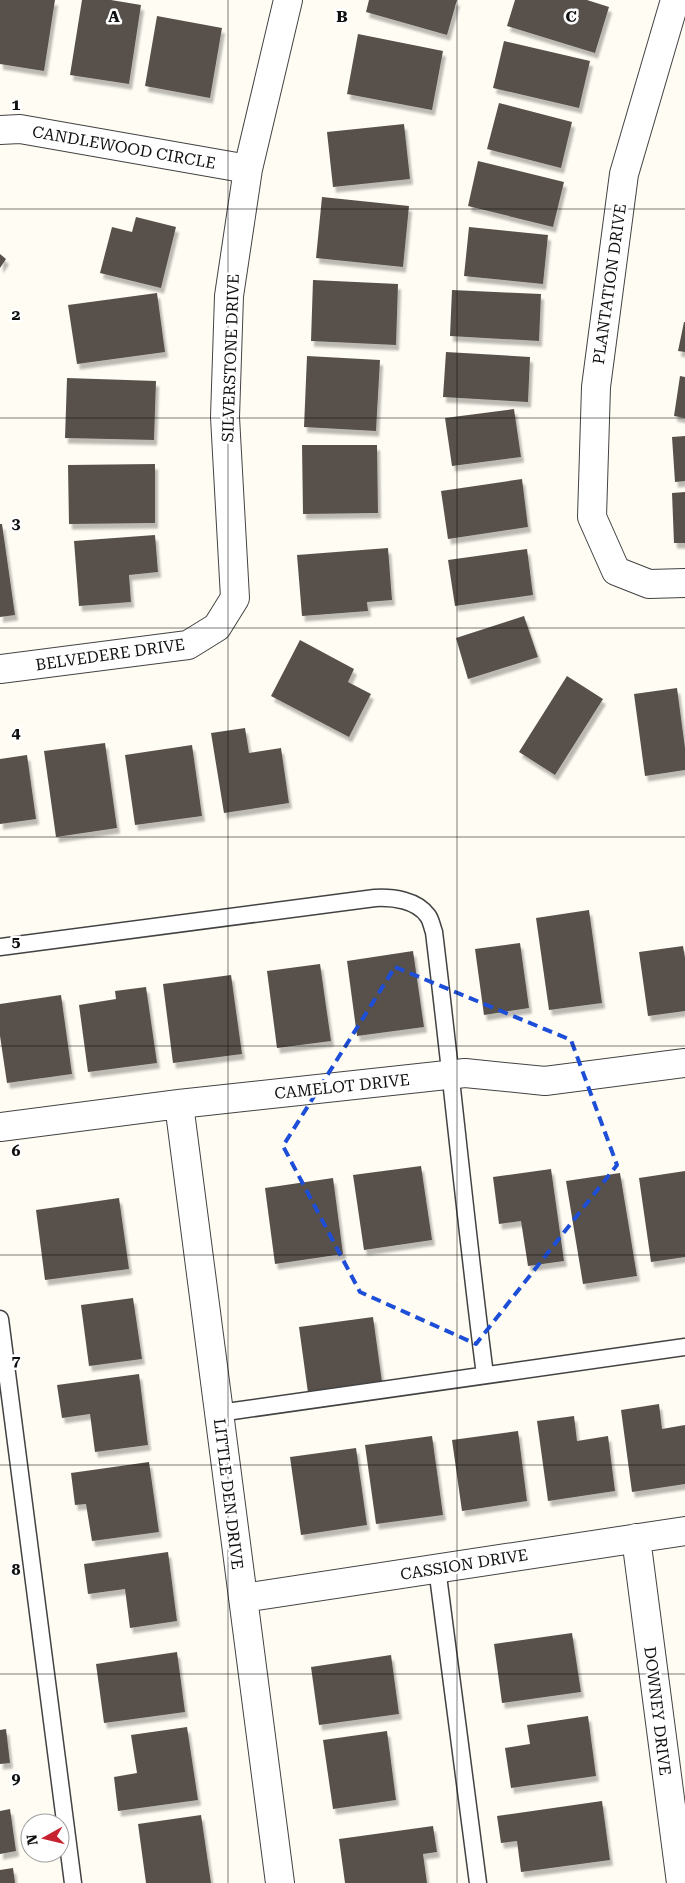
<svg xmlns="http://www.w3.org/2000/svg" width="685" height="1883" font-family="'Roboto Serif',serif">
<style>
.building{fill:#59514c;filter:url(#shadow)}
.lines{fill:none;stroke-linecap:round;stroke-linejoin:round}
.lane-casing{stroke:#434343;stroke-width:19}
.street-casing{stroke:#434343;stroke-width:30}
.lane{stroke:#fff;stroke-width:16}
.street{stroke:#fff;stroke-width:28}
.marked{fill:none;stroke:#1d4ed8;stroke-width:4;stroke-dasharray:10 6;stroke-linejoin:round}
.grid{fill:none;stroke:#101010;stroke-width:1;stroke-opacity:0.55}
.labels{text-anchor:middle;stroke-width:5;stroke-linejoin:round;paint-order:stroke}
.street-label{font-size:16px;fill:#101010;stroke:#fff}
.grid-label{font-size:16px;text-anchor:middle;font-weight:bold;fill:#101010;stroke:#fff;stroke-width:5;stroke-linejoin:round;paint-order:stroke}
</style>
<defs>
<filter id="shadow"><feDropShadow dx="3" dy="5.5" stdDeviation="1" flood-color="#0004"/></filter>
</defs>
<rect width="100%" height="100%" fill="#fffcf3"/>
<!-- building -->
<path class="building" d="M0,0H55L44,71L0,64Z
M82,0H111L141,5L129,84L70,75Z
M369,0H457L447,35L366,12Z
M515,0H587L609,7L595,53L507,26Z
M157,16L222,28L210,98L145,86Z
M358,34L443,51L432,110L347,94Z
M504,41L590,61L579,108L493,88Z
M499,103L572,122L561,168L487,149Z
M404,124L410,179L333,187L327,132Z
M478,161L564,182L553,227L468,206Z
M322,197L409,206L403,267L316,258Z
M136,217L176,227L161,288L100,273L112,227L132,232Z
M469,227L548,235L543,284L464,276Z
M0,254L6,259L0,268Z
M313,280L398,284L396,345L311,341Z
M452,290L541,294L539,341L450,336Z
M157,293L165,352L77,364L68,305Z
M684,322H685V352L678,351Z
M446,352L530,357L528,402L443,397Z
M307,356L380,360L376,431L304,427Z
M680,376L685,377V418L674,416Z
M67,378L156,381L154,440L65,438Z
M514,409L521,457L452,466L445,418Z
M685,436V481L675,482L672,437Z
M302,445H377L378,513L303,514Z
M155,464V523L69,524L68,465Z
M522,479L528,527L448,539L441,491Z
M685,492V543H674L672,493Z
M0,524H2L15,615L0,617Z
M155,535L158,572L129,575L131,602L79,606L74,541Z
M388,548L392,600L367,602L368,611L302,616L297,555Z
M527,549L533,595L455,606L448,560Z
M524,616L538,657L468,679L456,638Z
M300,640L354,669L348,682L371,694L349,737L271,696Z
M567,676L603,699L555,775L519,752Z
M677,688L685,748V770L645,776L634,694Z
M245,728L249,753L281,748L289,803L224,813L211,733Z
M105,743L117,828L56,837L44,751Z
M192,745L202,816L135,825L125,755Z
M27,755L36,819L0,824V759Z
M589,910L602,1003L549,1010L536,918Z
M520,943L529,1008L484,1015L475,949Z
M683,946L685,958V1011L648,1016L639,952Z
M413,951L424,1027L357,1036L347,961Z
M320,964L331,1041L277,1048L267,971Z
M231,975L242,1054L173,1063L163,984Z
M146,987L157,1063L88,1072L79,1005L116,999L115,991Z
M61,995L72,1074L7,1083L0,1036V1004Z
M421,1166L432,1240L364,1250L353,1175Z
M551,1169L564,1261L528,1266L521,1221L499,1224L493,1177Z
M685,1171V1257L651,1262L639,1178Z
M620,1173L637,1276L583,1284L566,1181Z
M333,1178L343,1254L275,1264L265,1188Z
M119,1198L129,1269L45,1280L36,1210Z
M133,1298L142,1359L89,1366L81,1305Z
M373,1317L382,1382L308,1393L299,1327Z
M139,1374L148,1445L95,1452L90,1414L62,1418L57,1385Z
M659,1404L662,1429L685,1425V1484L632,1492L621,1410Z
M574,1416L577,1441L608,1436L615,1491L548,1501L537,1421Z
M518,1431L527,1501L462,1511L452,1440Z
M432,1436L443,1515L376,1524L365,1445Z
M356,1448L367,1525L301,1535L290,1457Z
M149,1462L159,1532L92,1541L86,1504L75,1505L71,1473Z
M168,1552L177,1621L130,1628L125,1589L88,1594L84,1564Z
M572,1633L581,1692L502,1703L494,1644Z
M177,1652L185,1712L104,1723L96,1664Z
M391,1655L399,1714L319,1725L311,1667Z
M588,1716L596,1776L511,1788L505,1748L530,1744L527,1725Z
M187,1727L198,1800L118,1811L114,1777L137,1773L131,1735Z
M6,1729L10,1763L0,1764V1730Z
M387,1731L396,1800L333,1809L323,1740Z
M602,1801L610,1860L521,1872L517,1841L501,1843L497,1816Z
M10,1809L16,1851L0,1854V1811Z
M201,1815L211,1883H146L138,1824Z
M433,1826L437,1852L423,1854L427,1883H345L339,1839Z
M13,1868L15,1883H0V1870Z"/>
<g class="lines">
<!-- lane casing -->
<g class="lane-casing">
<path id="lane" d="M0,947L375,898C393,897 417,900 428,916C431,920 432,927 434,932C452,1079 466,1228 485,1375
M0,1319L73,1883
M219,1413L685,1347
M437,1568L478,1883"/>
</g>
<!-- street casing -->
<g class="street-casing">
<path id="street" d="M675,0L624,174L596,387L592,517L616,571L649,584L685,583
M0,130L20,129L248,169
M0,669L188,645L217,627L235,598L225,417L229,296L248,169L288,0
M179,1104L280,1883
M0,1127L179,1104L465,1073L545,1081L685,1063
M636,1538L681,1883
M243,1598L685,1531"/>
</g>
<!-- lane -->
<use href="#lane" class="lane"/>
<!-- street -->
<use href="#street" class="street"/>
</g>
<!-- marked area -->
<path class="marked" d="M395,967L571,1040L617,1165L476,1344L360,1292L283,1146Z"/>
<!-- grid -->
<path class="grid" d="M228,0V1883M457,0V1883M0,209H685M0,418H685M0,628H685M0,837H685M0,1046H685M0,1255H685M0,1465H685M0,1674H685"/>
<g class="labels">
<!-- street labels -->
<g class="street-label">
<text transform="translate(124 147) rotate(10)" y="6">CANDLEWOOD CIRCLE</text>
<text transform="translate(609 284) rotate(-82)" y="6">PLANTATION DRIVE</text>
<text transform="translate(230 358) rotate(-88)" y="6">SILVERSTONE DRIVE</text>
<text transform="translate(110 654) rotate(-8)" y="6">BELVEDERE DRIVE</text>
<text transform="translate(342 1086) rotate(-6)" y="6">CAMELOT DRIVE</text>
<text transform="translate(229 1494) rotate(83)" y="6">LITTLE DEN DRIVE</text>
<text transform="translate(464 1564) rotate(-9)" y="6">CASSION DRIVE</text>
<text transform="translate(658 1711) rotate(83)" y="6">DOWNEY DRIVE</text>
</g>
</g>
<g class="grid-label">
<text x="114" y="22">A</text>
<text x="342" y="22">B</text>
<text x="571" y="22">C</text>
<text x="16" y="110">1</text>
<text x="16" y="320">2</text>
<text x="16" y="529">3</text>
<text x="16" y="738">4</text>
<text x="16" y="947">5</text>
<text x="16" y="1156">6</text>
<text x="16" y="1366">7</text>
<text x="16" y="1575">8</text>
<text x="16" y="1784">9</text>
</g>
<!-- north arrow -->
<g transform="translate(45 1838) rotate(262)"><circle r="24" fill="#ffffff" stroke="#9f9f9f"/>
<path d="M0-4L9 19L0 12L-9 19Z" fill="#c62230"/>
<text y="-8" font-size="14" font-weight="bold" text-anchor="middle" fill="#101010">N</text>
</g>
</svg>
